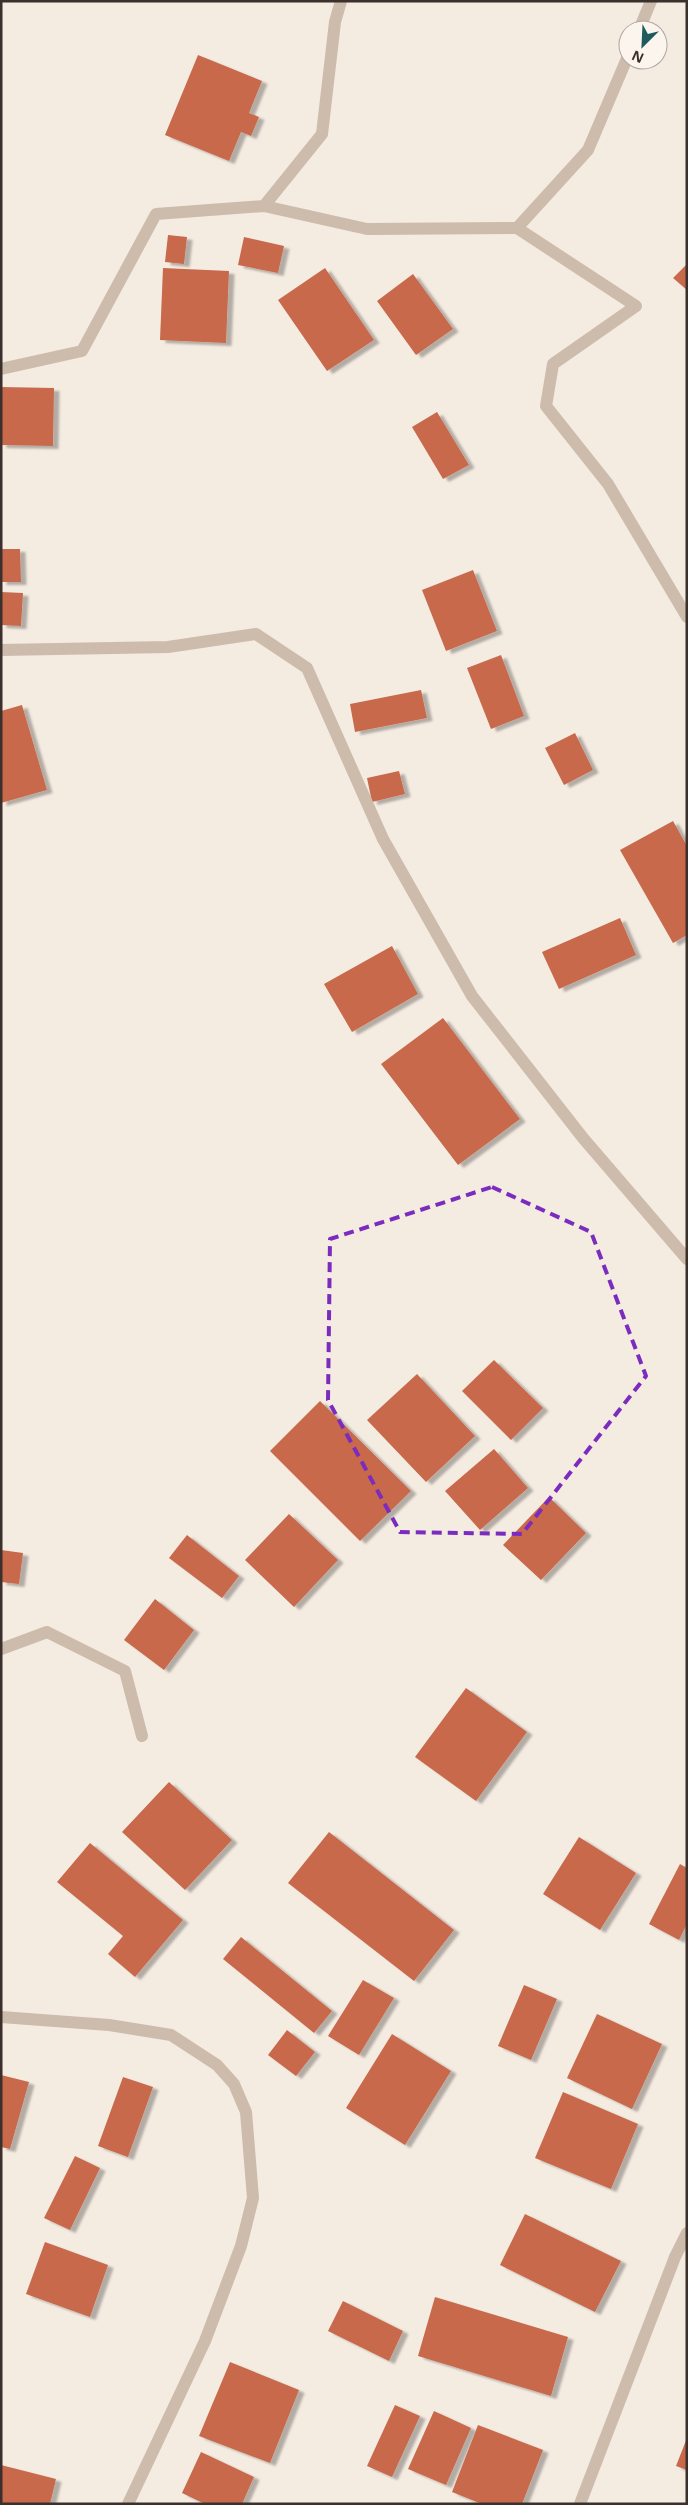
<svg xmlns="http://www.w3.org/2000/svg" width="688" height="2505" font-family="'Noto Sans',sans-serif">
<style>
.building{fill:#c8694b;filter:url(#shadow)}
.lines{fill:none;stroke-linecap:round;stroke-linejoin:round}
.minor{stroke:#cdbbac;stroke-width:12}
.marked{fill:none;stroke:#7b2cbf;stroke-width:4;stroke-dasharray:10 6;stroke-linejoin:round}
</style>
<defs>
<filter id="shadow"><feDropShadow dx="5.5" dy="3" stdDeviation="1" flood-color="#0004"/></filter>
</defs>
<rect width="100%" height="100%" fill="#f4ebe1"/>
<!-- building -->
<path class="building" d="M198,55L262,81L249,113L259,117L251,136L241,132L229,161L165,135Z
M168,235L187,237L184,264L165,262Z
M244,237L284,246L278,273L238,265Z
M687,264V290L673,278Z
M163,268L229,271L226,343L160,340Z
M325,268L374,340L327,371L278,300Z
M413,274L453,329L416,355L377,301Z
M1,387L54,388L53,446L1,445Z
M437,412L469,465L443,479L412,427Z
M1,549H20L21,582H1Z
M473,570L497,631L446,651L422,590Z
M1,592L23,593L21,626L1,625Z
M501,655L524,716L491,729L467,668Z
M421,690L427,718L355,732L350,704Z
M22,705L47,790L1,803V711Z
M575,733L593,770L564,785L545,748Z
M399,771L405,794L372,802L367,778Z
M673,821L687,846V935L673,943L620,850Z
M620,918L636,955L559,989L542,952Z
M392,946L418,994L352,1032L324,984Z
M443,1018L520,1119L458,1165L381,1064Z
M494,1360L543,1408L511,1440L462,1391Z
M417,1374L475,1436L426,1482L367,1420Z
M320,1401L411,1491L360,1541L270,1451Z
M494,1449L528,1488L480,1530L445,1491Z
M549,1497L586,1533L541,1580L503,1545Z
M289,1514L338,1560L294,1607L245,1560Z
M187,1535L239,1576L222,1598L169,1558Z
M1,1550L23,1553L19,1584L1,1582Z
M155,1599L194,1630L164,1670L124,1640Z
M466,1688L527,1732L476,1801L415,1757Z
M169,1782L232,1840L185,1890L122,1832Z
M329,1832L454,1930L414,1981L288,1883Z
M579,1837L636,1873L600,1930L543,1894Z
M90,1843L183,1920L135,1977L108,1954L123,1936L57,1882Z
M680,1864L687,1868V1924L679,1940L649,1924Z
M241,1937L332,2011L314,2033L223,1959Z
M363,1980L394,1998L359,2055L328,2036Z
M524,1985L557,1999L531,2060L498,2046Z
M597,2014L662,2044L632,2109L567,2078Z
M287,2030L315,2052L296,2076L268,2055Z
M392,2034L451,2071L405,2145L346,2108Z
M1,2075L29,2082L10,2149L1,2147Z
M123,2077L153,2087L128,2157L98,2146Z
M563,2092L638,2124L611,2189L535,2158Z
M75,2156L100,2168L70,2230L44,2218Z
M525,2214L621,2261L595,2312L500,2265Z
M45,2242L108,2265L90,2317L26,2294Z
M435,2297L568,2337L551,2396L418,2356Z
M343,2301L403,2331L389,2361L328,2331Z
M230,2362L299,2390L270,2463L199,2436Z
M395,2405L420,2416L392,2477L367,2466Z
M434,2411L471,2428L446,2485L408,2469Z
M478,2425L543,2450L522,2504H482L452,2492Z
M687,2438V2470L676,2466Z
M201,2452L254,2477L242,2504H205L182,2493Z
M1,2465L56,2479L50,2504H1Z"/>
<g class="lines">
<!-- minor -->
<path class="minor" d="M639,30L651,1
M264,206L367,229L517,228L588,150L628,56
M517,228L636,306L553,364L546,406L608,484L687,617
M1,369L82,351L156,214L264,206L322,134L335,22L341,1
M1,650L168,647L256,634L307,668L383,839L472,996L583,1138L687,1259
M1,1649L47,1632L125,1671L142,1736
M1,2017L109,2025L171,2035L217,2065L234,2084L246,2112L253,2198L241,2246L205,2341L128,2504
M580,2504L675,2257L687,2233"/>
</g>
<!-- marked area -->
<path class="marked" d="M492,1187L591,1232L646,1376L522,1534L400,1532L328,1400L330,1239Z"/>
<!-- border -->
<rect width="688" height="2505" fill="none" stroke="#3b302b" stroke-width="5"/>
<!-- north arrow -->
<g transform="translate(643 45) rotate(204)"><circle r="24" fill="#fbf5ee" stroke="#aea6a0"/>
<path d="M0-4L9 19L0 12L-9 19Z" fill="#1f5a5e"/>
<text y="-8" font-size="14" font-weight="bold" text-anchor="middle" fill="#3b302b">N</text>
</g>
</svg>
